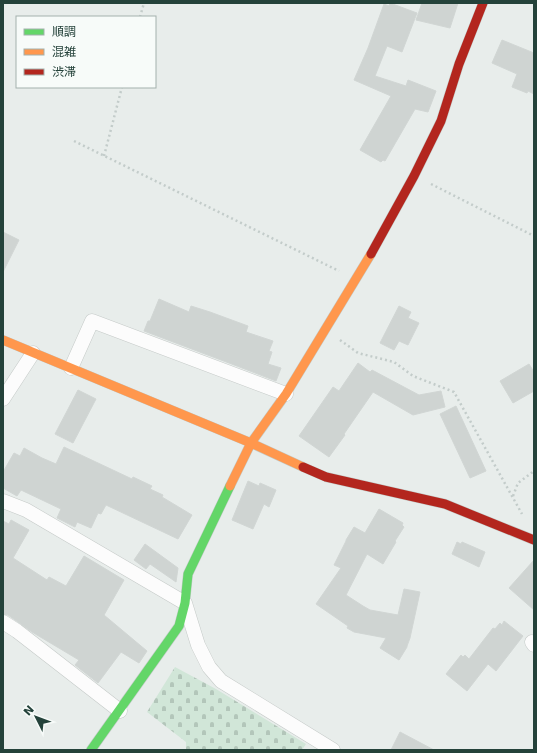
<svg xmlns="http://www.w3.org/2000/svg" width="537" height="753" font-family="'DejaVu Sans','Noto Sans JP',sans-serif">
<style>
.cemetery{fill:url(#cemetery-stones)}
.building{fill:#cfd4d2;stroke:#d1d6d4}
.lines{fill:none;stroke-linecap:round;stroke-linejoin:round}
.street-casing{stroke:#c5cac8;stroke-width:15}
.fast-casing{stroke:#c3cbc8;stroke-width:10}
.slow-casing{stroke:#c3cbc8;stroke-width:10}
.jam-casing{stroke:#c3cbc8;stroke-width:10}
.path{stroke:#c3ccca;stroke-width:2.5;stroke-dasharray:2 3;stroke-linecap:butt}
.street{stroke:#fcfcfc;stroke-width:14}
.fast{stroke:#63d668;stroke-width:9}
.slow{stroke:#ff974d;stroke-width:9}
.jam{stroke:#b3261e;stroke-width:9}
</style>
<defs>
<pattern id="cemetery-stones" width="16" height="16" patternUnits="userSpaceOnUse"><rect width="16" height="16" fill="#d1e6d8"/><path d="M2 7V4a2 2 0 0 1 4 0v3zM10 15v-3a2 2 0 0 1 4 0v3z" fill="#b3c6ba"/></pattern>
</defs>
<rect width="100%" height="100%" fill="#e8edeb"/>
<!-- cemetery -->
<path class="cemetery" d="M175,667L216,689L306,744L302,750H186V742L147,712Z"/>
<!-- building -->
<path class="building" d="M390,3L417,13L402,52L387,46L375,76L406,86L408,80L436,91L428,112L415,109L385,161L383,160L381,162L360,150L391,96L354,80L368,48L384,4L389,6Z
M422,3H458L450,28L416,20Z
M502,40L534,53V94L528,91L527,93L512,87L517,74L492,63Z
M3,232L19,240L3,272Z
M159,299L189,312L191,306L210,312L248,326L246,332L273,341L269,351L272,352L268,364L281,368L276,381L237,366L144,331L148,321H150Z
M399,306L411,312L408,318L419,323L408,345L399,341L394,350L380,343Z
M358,363L370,372L372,370L419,395L441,391L445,407L413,415L373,392L344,434L345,435L329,457L299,436L333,387L339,391Z
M529,364L534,372V391L513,403L500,381Z
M78,390L96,399L73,443L55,434Z
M456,406L486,471L470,478L440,414Z
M64,447L132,479L133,477L152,486L150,489L163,495L162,497L192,515L178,539L106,505L101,514L98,513L91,528L77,522L75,527L57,518L61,509L21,490L17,496L3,488V472L14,453L20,456L24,448L42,458L56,464Z
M248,481L259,486L260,483L276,490L269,507L264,504L253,529L232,520Z
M379,509L403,523L402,525L404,527L395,541L396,542L383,564L367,554L346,595L363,606L370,610L398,615L404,589L420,592L410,638L407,646V647L399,660L380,648L386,638L354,632L347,628L348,626L316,604L341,568L334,565L346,541V540L354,527L365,533Z
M11,520L29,530L13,558L47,580L49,577L66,586L84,556L124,580L104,615L147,651L139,663L121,652L98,683L75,665L79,660L32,632L8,615L3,614V521L9,524Z
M457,542L461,544L462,542L485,552L479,567L452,554Z
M145,544L178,568L176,582L150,564L146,569L134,560Z
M534,560V610L509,588Z
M504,621L523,636L496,671L488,664L467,691L446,674L461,655L463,657L465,655L469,659L493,628L495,629L500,623L502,625Z
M400,732L434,750H391Z"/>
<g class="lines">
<!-- street casing -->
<g class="street-casing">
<path id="street" d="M71,368L92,321L286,394
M3,399L33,353
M3,501L26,510L185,603L198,645L209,667L221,681L333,750
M3,622L17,631L120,711
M532,642L534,645"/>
</g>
<!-- fast casing -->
<g class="fast-casing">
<path id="fast" d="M91,750L179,626L185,603L188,574L230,486"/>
</g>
<!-- slow casing -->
<g class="slow-casing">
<path id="slow" d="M3,340L251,443L303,467
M230,486L251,443L286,394L371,254"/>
</g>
<!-- jam casing -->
<g class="jam-casing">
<path id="jam" d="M371,254L414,176L441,121L459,64L483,3
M303,467L326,477L445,504L534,540"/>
</g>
<!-- path -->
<path class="path" d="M140,17L144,3
M74,141L339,271
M104,156L122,87
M431,184L534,236
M340,340L358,353L394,362L413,376L454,392L522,514
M513,496L518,483L534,471"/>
<!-- street -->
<use href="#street" class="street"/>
<!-- fast -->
<use href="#fast" class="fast"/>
<!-- slow -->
<use href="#slow" class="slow"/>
<!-- jam -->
<use href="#jam" class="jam"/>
</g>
<!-- border -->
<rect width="537" height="753" fill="none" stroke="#24423a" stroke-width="8"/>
<!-- legend -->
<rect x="16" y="16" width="140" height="72" fill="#f7fbf9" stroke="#a3b1ad"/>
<rect x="24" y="29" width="20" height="6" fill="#63d668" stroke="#a3b1ad"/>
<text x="52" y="36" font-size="12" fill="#24423a">順調</text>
<rect x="24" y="49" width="20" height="6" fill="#ff974d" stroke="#a3b1ad"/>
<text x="52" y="56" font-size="12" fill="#24423a">混雑</text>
<rect x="24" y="69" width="20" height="6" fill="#b3261e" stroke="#a3b1ad"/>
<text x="52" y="76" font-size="12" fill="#24423a">渋滞</text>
<!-- north arrow -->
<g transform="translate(36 717) rotate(312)" stroke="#f7fbf9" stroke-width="3" paint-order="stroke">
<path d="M0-3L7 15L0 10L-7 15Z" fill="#24423a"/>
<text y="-6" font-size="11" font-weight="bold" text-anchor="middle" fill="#24423a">N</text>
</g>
</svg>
